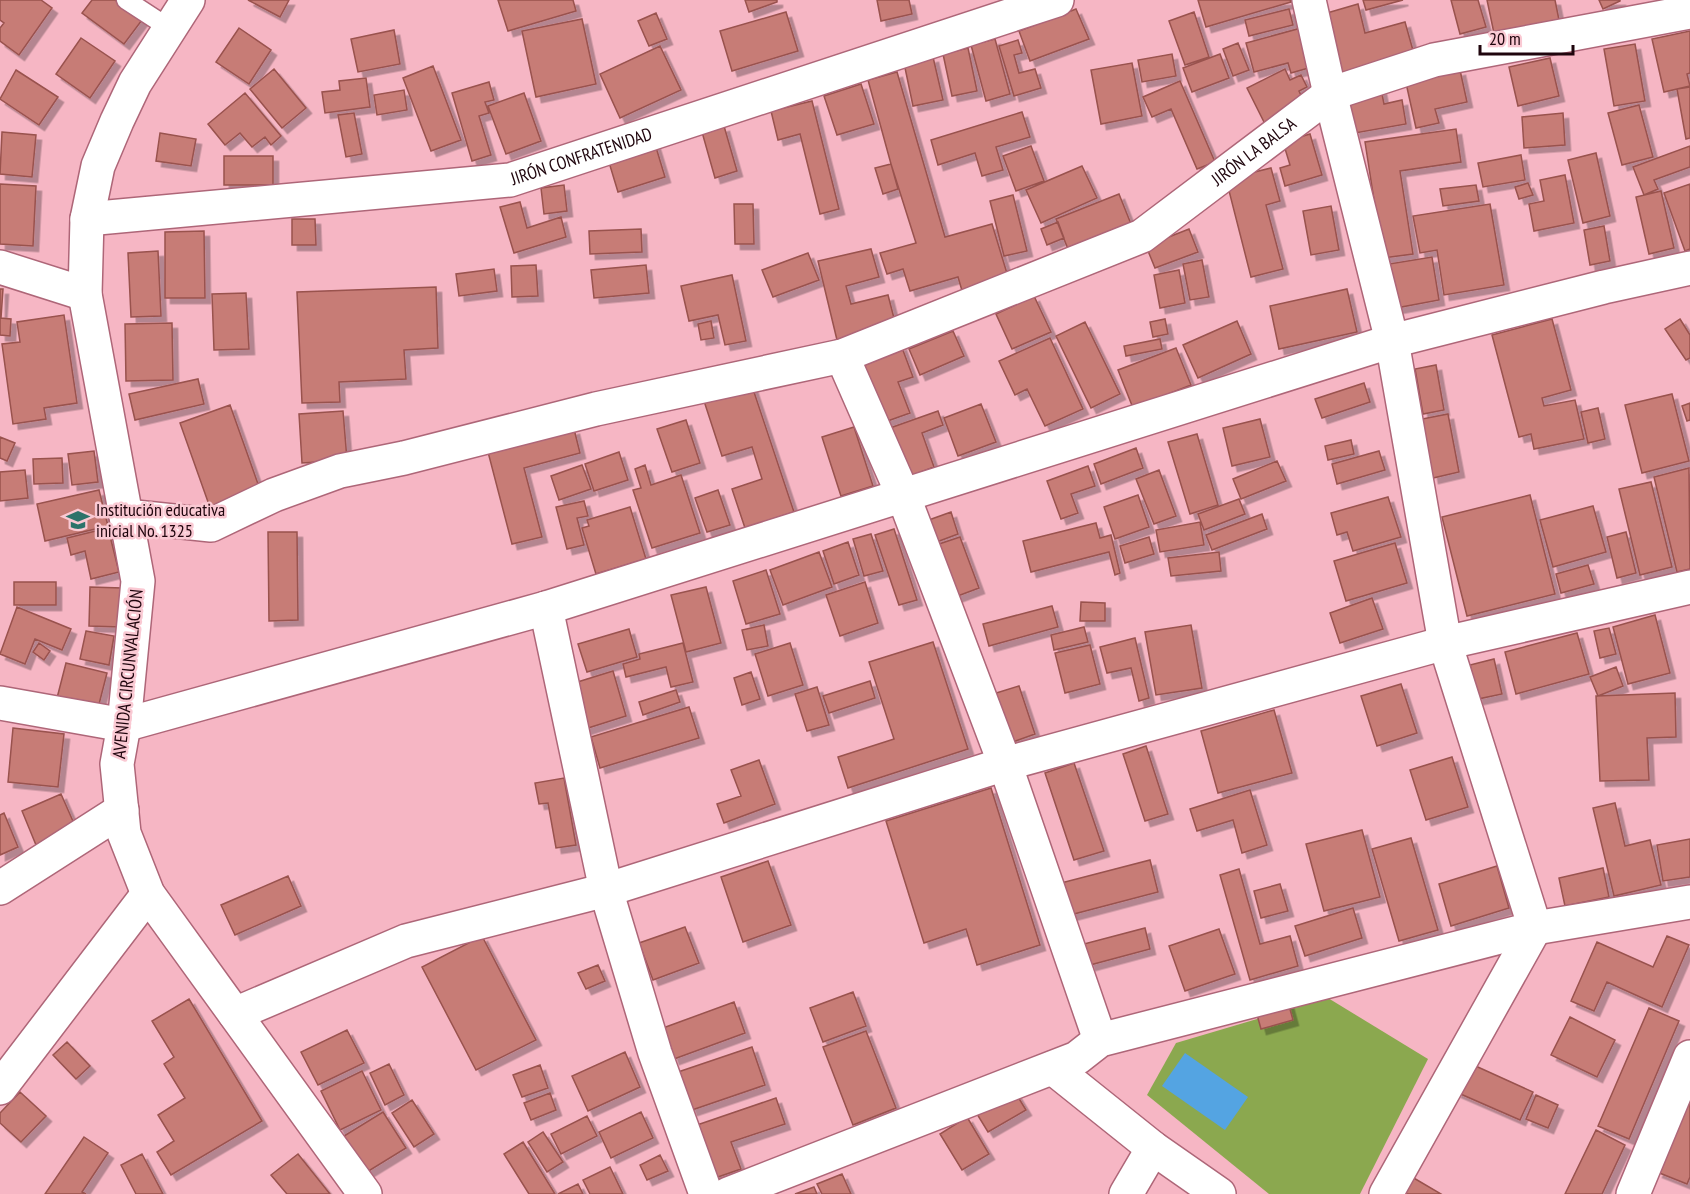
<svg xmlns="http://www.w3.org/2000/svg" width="1690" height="1194" font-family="'PT Sans Narrow',sans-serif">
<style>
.green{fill:#8ba84f}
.water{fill:#54a4e2}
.building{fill:#c77b76;stroke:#99524e;stroke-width:1.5;filter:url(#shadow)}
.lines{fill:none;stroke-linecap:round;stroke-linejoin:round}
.lane-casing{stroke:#ae6678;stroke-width:21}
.street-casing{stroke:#ae6678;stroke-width:36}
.lane{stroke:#fff;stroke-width:18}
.street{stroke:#fff;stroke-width:33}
.labels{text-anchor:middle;stroke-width:5;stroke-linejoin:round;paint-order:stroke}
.street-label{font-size:18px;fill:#1f050d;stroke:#fac9d3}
.poi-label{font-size:18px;fill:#1f050d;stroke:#fac9d3;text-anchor:start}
</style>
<defs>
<filter id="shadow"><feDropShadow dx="5.5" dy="5.5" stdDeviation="0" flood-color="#0004"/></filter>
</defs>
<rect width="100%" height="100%" fill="#f6b6c4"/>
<!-- green -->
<path class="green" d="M1328,998L1428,1059L1360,1194H1269L1147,1095L1176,1043Z"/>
<!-- water -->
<path class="water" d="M1185,1053L1248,1097L1225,1130L1162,1086Z"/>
<!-- building -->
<path class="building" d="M0,0H41L52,8L19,55L0,41V28L4,23L0,20Z
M92,0H115L142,20L124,44L82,13Z
M248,0H289L280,17Z
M498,0H573L576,11L508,31Z
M745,0H777V2L749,12Z
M877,0H909L912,14L881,21Z
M1198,0H1290L1291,2L1206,27Z
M1363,0H1403L1366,10Z
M1451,0H1478L1486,27L1460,34Z
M1487,0H1555L1560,25L1495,38Z
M1599,0H1620V1L1603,9Z
M1358,4L1365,33L1405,22L1414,54L1336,75L1320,15Z
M1076,9L1089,39L1030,61L1019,31Z
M1289,9L1293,25L1249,36L1245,20Z
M786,12L798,51L732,71L720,31Z
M1194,12L1209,57L1185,65L1169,21Z
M656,13L667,39L649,46L638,21Z
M582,19L596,84L536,97L522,31Z
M239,28L271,50L249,84L216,62Z
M1301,28L1312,67L1291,73L1288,63L1254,72L1246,43Z
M394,30L400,64L358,72L351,39Z
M1690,31V73L1687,74L1690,86L1664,92L1652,39Z
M81,38L115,61L90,98L56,74Z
M995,39L1010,94L986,101L971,45Z
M1018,40L1022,53L1014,55L1019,73L1035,69L1041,88L1014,96L999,46Z
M1238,43L1249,70L1233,76L1223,49Z
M1635,44L1645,101L1614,106L1604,49Z
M660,46L681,90L620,118L600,74Z
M968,48L977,91L952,96L943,54Z
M1172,54L1176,76L1142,82L1138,60Z
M1220,54L1229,78L1192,92L1183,68Z
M933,57L943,100L913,106L904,63Z
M1550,58L1559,96L1518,106L1509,67Z
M1132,63L1142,116L1101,124L1091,70Z
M433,66L461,140L431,151L403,78Z
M274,69L306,108L282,128L250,89Z
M1285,69L1290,80L1301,75L1307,87L1299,91L1305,104L1265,124L1247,88Z
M16,70L58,97L39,125L0,99Z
M1460,70L1467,102L1435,109L1439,123L1416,128L1406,83Z
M897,72L945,237L992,224L1009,280L963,294L958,277L910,291L903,269L887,274L880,253L916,243L891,164L868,80Z
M366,78L370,107L325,113L322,92L340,90L339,81Z
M1180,81L1215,162L1197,169L1171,109L1152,117L1143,97Z
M489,82L494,100L485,102L489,113L479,116L491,155L472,161L452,93Z
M861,84L874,124L837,135L824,96Z
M1690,87V138L1686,139L1677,89Z
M1381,89L1384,104L1402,100L1406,124L1355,133L1348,95Z
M404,90L407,110L377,115L374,95Z
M245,93L281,136L271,145L265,137L252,147L240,133L225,145L208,124Z
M524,93L541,141L506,154L488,106Z
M812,101L839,209L820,214L800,134L778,140L771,111Z
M1639,105L1653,157L1622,165L1608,113Z
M1022,112L1030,137L996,147L1003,170L982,176L975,153L938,165L931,140Z
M354,113L362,154L346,157L338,115Z
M1563,113L1565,145L1524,148L1522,117Z
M724,126L737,171L715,178L702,132Z
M1456,129L1461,162L1400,171L1413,254L1383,258L1365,142Z
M2,132L36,135L32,177L0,174Z
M160,133L196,139L191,166L156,161Z
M1310,134L1322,175L1285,186L1280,168L1290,165L1283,142Z
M655,144L665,177L618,192L608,159Z
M1031,146L1044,181L1016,191L1003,156Z
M1690,146V167L1654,180L1658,189L1644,195L1633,167Z
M1596,153L1610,216L1583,223L1568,160Z
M1521,155L1525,180L1483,187L1478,163Z
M224,156H273V185H224Z
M891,164L898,189L883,194L875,168Z
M1082,166L1097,198L1041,223L1026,190Z
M1271,168L1280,201L1266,205L1283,269L1251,277L1226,179Z
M1565,175L1574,223L1534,231L1529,204L1544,201L1540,180Z
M1528,183L1533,195L1519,199L1515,187Z
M0,184L36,186L33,246L0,244Z
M1690,184V249L1685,251L1664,193Z
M564,185L567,211L544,214L541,188Z
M1476,185L1479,201L1443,206L1440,189Z
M1661,191L1674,248L1649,254L1636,197Z
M1119,194L1133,229L1070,254L1056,219Z
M1013,195L1027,251L1004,256L990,201Z
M520,202L527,228L561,217L566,237L514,253L500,207Z
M734,204H753L754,244H735Z
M1490,204L1504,285L1444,295L1437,250L1420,253L1413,216Z
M1331,206L1339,250L1311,255L1303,211Z
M292,219H315L316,245H292Z
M1058,222L1064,238L1047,245L1041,229Z
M1604,226L1610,261L1590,265L1584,230Z
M641,229L642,252L590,254L589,231Z
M1189,229L1198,252L1155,268L1146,246Z
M204,231L205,298H165V232Z
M871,249L879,277L846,286L851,304L888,295L896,326L837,340L818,261Z
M158,251L161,316L131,317L128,253Z
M808,253L819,280L773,297L762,270Z
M1432,257L1439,300L1396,308L1389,264Z
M1202,260L1209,297L1190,300L1183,264Z
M536,265L538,296L512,297L511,266Z
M646,265L649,293L594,298L591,270Z
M494,269L497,291L459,296L456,274Z
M1179,270L1185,303L1160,308L1154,275Z
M732,275L746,341L725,345L718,315L689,321L681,286Z
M436,287L438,348L404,350L406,379L339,382L340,402L302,403L297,292Z
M0,289H3L1,318L11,319L10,336L0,335Z
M1347,289L1357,332L1279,349L1270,306Z
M246,293L249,349L214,350L212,294Z
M1034,296L1051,332L1012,349L996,314Z
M64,315L77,403L44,408L46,419L13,424L2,344L20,342L17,322Z
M1165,319L1168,334L1153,337L1150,322Z
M1552,319L1571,390L1542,398L1544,406L1575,400L1584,439L1534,449L1531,434L1519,437L1492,335Z
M1680,319L1690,335V358L1686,360L1665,329Z
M711,321L714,338L701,340L698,324Z
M1237,321L1251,354L1198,378L1183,345Z
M1085,322L1120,394L1091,408L1056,336Z
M172,323L173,380L126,381L125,324Z
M953,331L964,356L920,375L909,349Z
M1050,338L1083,409L1045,426L1027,389L1015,395L999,361Z
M1160,339L1162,349L1126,356L1124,346Z
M901,345L913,377L898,382L910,413L882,423L858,361Z
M1176,348L1191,385L1133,408L1118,370Z
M1436,365L1444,410L1423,414L1415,369Z
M198,379L204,404L135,420L129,394Z
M1364,383L1370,402L1322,418L1315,399Z
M752,386L794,512L745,528L732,489L762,479L752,447L722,456L704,401Z
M1672,394L1689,461L1642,473L1625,405Z
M1690,403V420L1687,421L1682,406Z
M981,404L996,442L958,456L944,418Z
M230,405L263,498L213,516L180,423Z
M1598,408L1605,439L1588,443L1581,412Z
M343,411L347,460L302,463L299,414Z
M938,411L943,425L922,433L934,467L908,477L890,428Z
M1448,414L1459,472L1433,478L1422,419Z
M1260,419L1270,457L1232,466L1223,428Z
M686,420L700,463L672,472L657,429Z
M854,427L873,486L841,496L822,437Z
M574,429L580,453L524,468L542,537L512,544L488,452Z
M1197,434L1218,505L1190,514L1168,442Z
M0,437L15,443L7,461L0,458Z
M1351,440L1354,454L1328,460L1325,446Z
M1136,448L1143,468L1101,484L1094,464Z
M94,451L98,482L72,485L68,454Z
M1379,451L1385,470L1337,484L1332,464Z
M619,452L628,480L594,491L585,464Z
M62,458L63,483L34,484L33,459Z
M1277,461L1286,481L1241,499L1233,479Z
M582,465L591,489L559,500L551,476Z
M645,465L651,485L681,475L700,533L652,548L633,490L641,488L635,469Z
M1088,466L1095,486L1071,494L1078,513L1061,519L1047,481Z
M1689,468L1690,569L1677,572L1654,477Z
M25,470L28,498L0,501V472Z
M1159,470L1176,516L1154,524L1136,479Z
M1651,482L1672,567L1640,575L1619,489Z
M99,490L108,526L45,541L37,504Z
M718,490L730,525L707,532L695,498Z
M1138,495L1149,527L1115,539L1104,507Z
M1530,495L1555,594L1467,616L1442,517Z
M1388,497L1401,537L1353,551L1347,532L1337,535L1331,513Z
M1239,499L1245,514L1204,530L1198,514Z
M584,501L588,516L577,518L584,545L567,549L556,507Z
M1593,506L1606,552L1553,567L1540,520Z
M630,507L646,559L596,574L582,528L589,526L587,520Z
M951,512L958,534L934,543L926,521Z
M1262,514L1267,529L1212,550L1206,535Z
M1200,522L1204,545L1160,552L1156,530Z
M1096,523L1100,538L1111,535L1120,573L1115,575L1109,552L1031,572L1023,541Z
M108,528L119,572L91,579L85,551L71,555L67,538Z
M894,529L917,600L899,605L875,535Z
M268,532H297L298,620L269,621Z
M1626,532L1636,573L1617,578L1607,537Z
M871,534L883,571L864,576L853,539Z
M960,537L979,588L955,597L936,545Z
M1149,537L1154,554L1125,563L1120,546Z
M848,542L859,575L834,584L823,551Z
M1395,543L1407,583L1346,601L1334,561Z
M819,552L832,587L783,605L770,570Z
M1219,552L1221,571L1171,576L1168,558Z
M1588,565L1594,584L1561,593L1556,574Z
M766,570L780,614L746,624L733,581Z
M14,582H56V605H14Z
M865,582L878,623L840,636L826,595Z
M90,587L122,588L121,627L89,626Z
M706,587L721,643L686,652L671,595Z
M1372,598L1383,629L1340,643L1330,613Z
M1081,602L1105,603V621H1080Z
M1052,606L1058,627L989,646L983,624Z
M17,607L71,629L62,650L35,639L25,664L0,654Z
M1655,615L1670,673L1628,684L1613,627Z
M764,625L768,646L747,650L742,630Z
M1191,625L1202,688L1156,695L1145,632Z
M1084,627L1088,642L1054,650L1051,635Z
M1609,628L1616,654L1600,658L1594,631Z
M629,629L637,657L587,672L578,644Z
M86,631L114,636L109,665L80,659Z
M1577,633L1589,674L1516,694L1505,652Z
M1135,638L1149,698L1139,701L1131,668L1107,673L1100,647Z
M933,642L968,749L848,788L838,757L894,739L869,662Z
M39,643L50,651L44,660L33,652Z
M683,643L693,682L671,687L666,667L626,677L623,664L640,659L639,654Z
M790,643L803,685L768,696L755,654Z
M1090,645L1100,684L1065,693L1055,653Z
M1494,659L1502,694L1478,699L1470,665Z
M66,663L107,673L98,708L57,698Z
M1616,667L1623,686L1598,696L1590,677Z
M613,671L626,716L585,729L571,684Z
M751,672L760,699L742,705L734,678Z
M870,681L875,698L829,713L823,696Z
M1401,684L1417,733L1377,746L1361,696Z
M1019,686L1035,734L1010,743L993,694Z
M817,687L829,725L807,731L795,694Z
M676,690L680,702L643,715L639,702Z
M1675,693L1676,737L1647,738L1649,780L1600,781L1596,696Z
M689,707L699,738L600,768L591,737Z
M1274,710L1292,773L1218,793L1201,731Z
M13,728L64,734L58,787L8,782Z
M1146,746L1168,814L1145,821L1123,754Z
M1452,757L1468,807L1426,820L1410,770Z
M759,760L775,804L724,823L717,804L741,796L731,770Z
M1074,763L1104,851L1074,860L1045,773Z
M564,778L576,845L556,848L548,803L539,804L535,783Z
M991,788L1040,945L977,965L966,929L924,943L886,821Z
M1250,790L1267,845L1242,853L1233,820L1197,831L1190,809Z
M61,794L76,828L36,845L22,811Z
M1615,803L1625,846L1650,840L1661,885L1614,896L1593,808Z
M4,813L18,847L0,855V815Z
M1362,830L1380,897L1324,911L1306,844Z
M1411,838L1438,930L1399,941L1372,849Z
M1690,839V877L1663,881L1657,845Z
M1150,860L1158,892L1070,915L1061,883Z
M768,861L791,925L743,942L721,877Z
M1497,866L1509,908L1451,926L1439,884Z
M1603,868L1609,897L1565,906L1559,878Z
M1239,869L1260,944L1290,936L1298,966L1250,980L1220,875Z
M288,876L301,906L235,935L221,905Z
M1280,884L1288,911L1261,918L1254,891Z
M1353,908L1362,938L1305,956L1295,926Z
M685,927L699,963L653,980L639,943Z
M1145,928L1150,949L1090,965L1084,944Z
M1219,929L1235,974L1185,991L1169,946Z
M482,936L536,1040L476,1070L422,967Z
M1667,936L1689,945L1662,1007L1607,982L1594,1011L1571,1001L1597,942L1653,967Z
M598,965L605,981L586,989L578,973Z
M853,992L866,1026L823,1042L810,1008Z
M189,999L262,1121L171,1175L157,1152L174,1141L158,1115L185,1098L164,1064L174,1057L152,1021Z
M734,1002L745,1033L674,1059L663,1028Z
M1288,1002L1293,1020L1261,1029L1256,1011Z
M1649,1008L1679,1021L1629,1139L1598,1126Z
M1570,1017L1615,1040L1597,1077L1551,1055Z
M347,1030L364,1063L318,1085L301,1052Z
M866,1031L896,1108L853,1125L823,1047Z
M67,1042L90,1066L76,1079L53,1055Z
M752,1047L765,1085L692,1110L678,1072Z
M625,1052L640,1087L588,1111L572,1076Z
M1469,1063L1533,1092L1520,1120L1456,1092Z
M389,1064L404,1095L385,1105L370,1073Z
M540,1065L548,1088L522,1097L513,1075Z
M362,1071L381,1110L340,1130L321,1091Z
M20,1092L46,1116L21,1142L0,1123V1113Z
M1015,1092L1026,1110L988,1132L977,1114Z
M1690,1092V1177L1687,1184L1657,1172Z
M550,1093L556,1110L531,1120L524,1103Z
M1536,1095L1558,1105L1548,1128L1526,1119Z
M776,1098L785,1124L731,1142L741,1169L715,1178L697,1125Z
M412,1100L434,1134L414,1147L392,1113Z
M383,1112L406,1148L367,1172L344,1136Z
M641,1112L653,1138L611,1158L599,1132Z
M587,1116L597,1136L561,1154L551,1134Z
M967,1117L989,1154L962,1170L940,1134Z
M1596,1130L1625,1145L1602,1194H1565Z
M543,1132L563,1162L547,1172L528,1142Z
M84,1137L108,1153L82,1192L86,1194H45Z
M523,1142L555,1194H529L504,1154Z
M142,1154L163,1194H136L121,1165Z
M298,1154L330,1194H287L271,1175Z
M660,1155L668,1171L647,1180L640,1165Z
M610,1167L623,1194H590L583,1180Z
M842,1174L851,1194H822L817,1184Z
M1412,1177L1441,1194H1402Z
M578,1184L583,1194H558Z
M814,1187L817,1194H795Z"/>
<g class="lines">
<!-- lane casing -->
<g class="lane-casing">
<path id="lane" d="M126,0L169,28"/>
</g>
<!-- street casing -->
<g class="street-casing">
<g id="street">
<path d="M188,0L135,83L117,121L98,166L87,219L85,294L138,581L124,725L117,764L124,833L148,894L365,1194"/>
<path d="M1309,0L1330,94L1392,341L1445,643L1535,928L1386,1194"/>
<path id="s1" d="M87,219L510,180L1057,0"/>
<path d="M0,267L85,294"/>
<path d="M842,356L903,495L1005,764L1100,1040"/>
<path id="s2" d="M126,516L211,525L274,495L340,471L404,458L596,409L842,356L1142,236L1330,94L1434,60L1690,12"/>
<path d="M546,608L606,890L655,1053L706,1194"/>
<path d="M0,703L124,725L546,608L1392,341L1604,287L1690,268"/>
<path d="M0,888L122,810"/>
<path d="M235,1014L406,941L606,890L1005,764L1445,643L1690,587"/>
<path d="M1053,1068L1153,1148L1219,1194"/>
<path d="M0,1088L148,894"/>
<path d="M728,1194L1077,1058L1100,1040L1535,928L1690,902"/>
<path d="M1126,1194L1153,1148"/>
<path d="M1633,1194L1690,1057"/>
</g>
</g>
<!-- lane -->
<use href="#lane" class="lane"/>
<!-- street -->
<use href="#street" class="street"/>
</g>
<!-- icons -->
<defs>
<g id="school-bare" transform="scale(1.8)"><path d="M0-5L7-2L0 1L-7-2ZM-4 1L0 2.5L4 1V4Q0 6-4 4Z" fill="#2c736a" stroke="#fac9d3" stroke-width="2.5" paint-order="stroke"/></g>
</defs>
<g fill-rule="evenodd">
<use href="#school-bare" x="78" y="520"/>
</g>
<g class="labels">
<!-- street labels -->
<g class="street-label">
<text dy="6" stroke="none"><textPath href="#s2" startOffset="1204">JIRÓN LA BALSA</textPath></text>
<text dy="6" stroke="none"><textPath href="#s1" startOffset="500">JIRÓN CONFRATENIDAD</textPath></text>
<text transform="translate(128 674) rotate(-84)" y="6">AVENIDA CIRCUNVALACIÓN</text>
</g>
<!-- poi labels -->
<g class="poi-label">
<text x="96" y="516">Institución educativa<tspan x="96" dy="21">inicial No. 1325</tspan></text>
</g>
</g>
<!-- scale -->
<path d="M1480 45v9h93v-9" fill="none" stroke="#1f050d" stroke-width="3"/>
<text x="1489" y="45" font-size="18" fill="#1f050d" stroke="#fac9d3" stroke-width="4.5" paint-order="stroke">20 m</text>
</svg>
